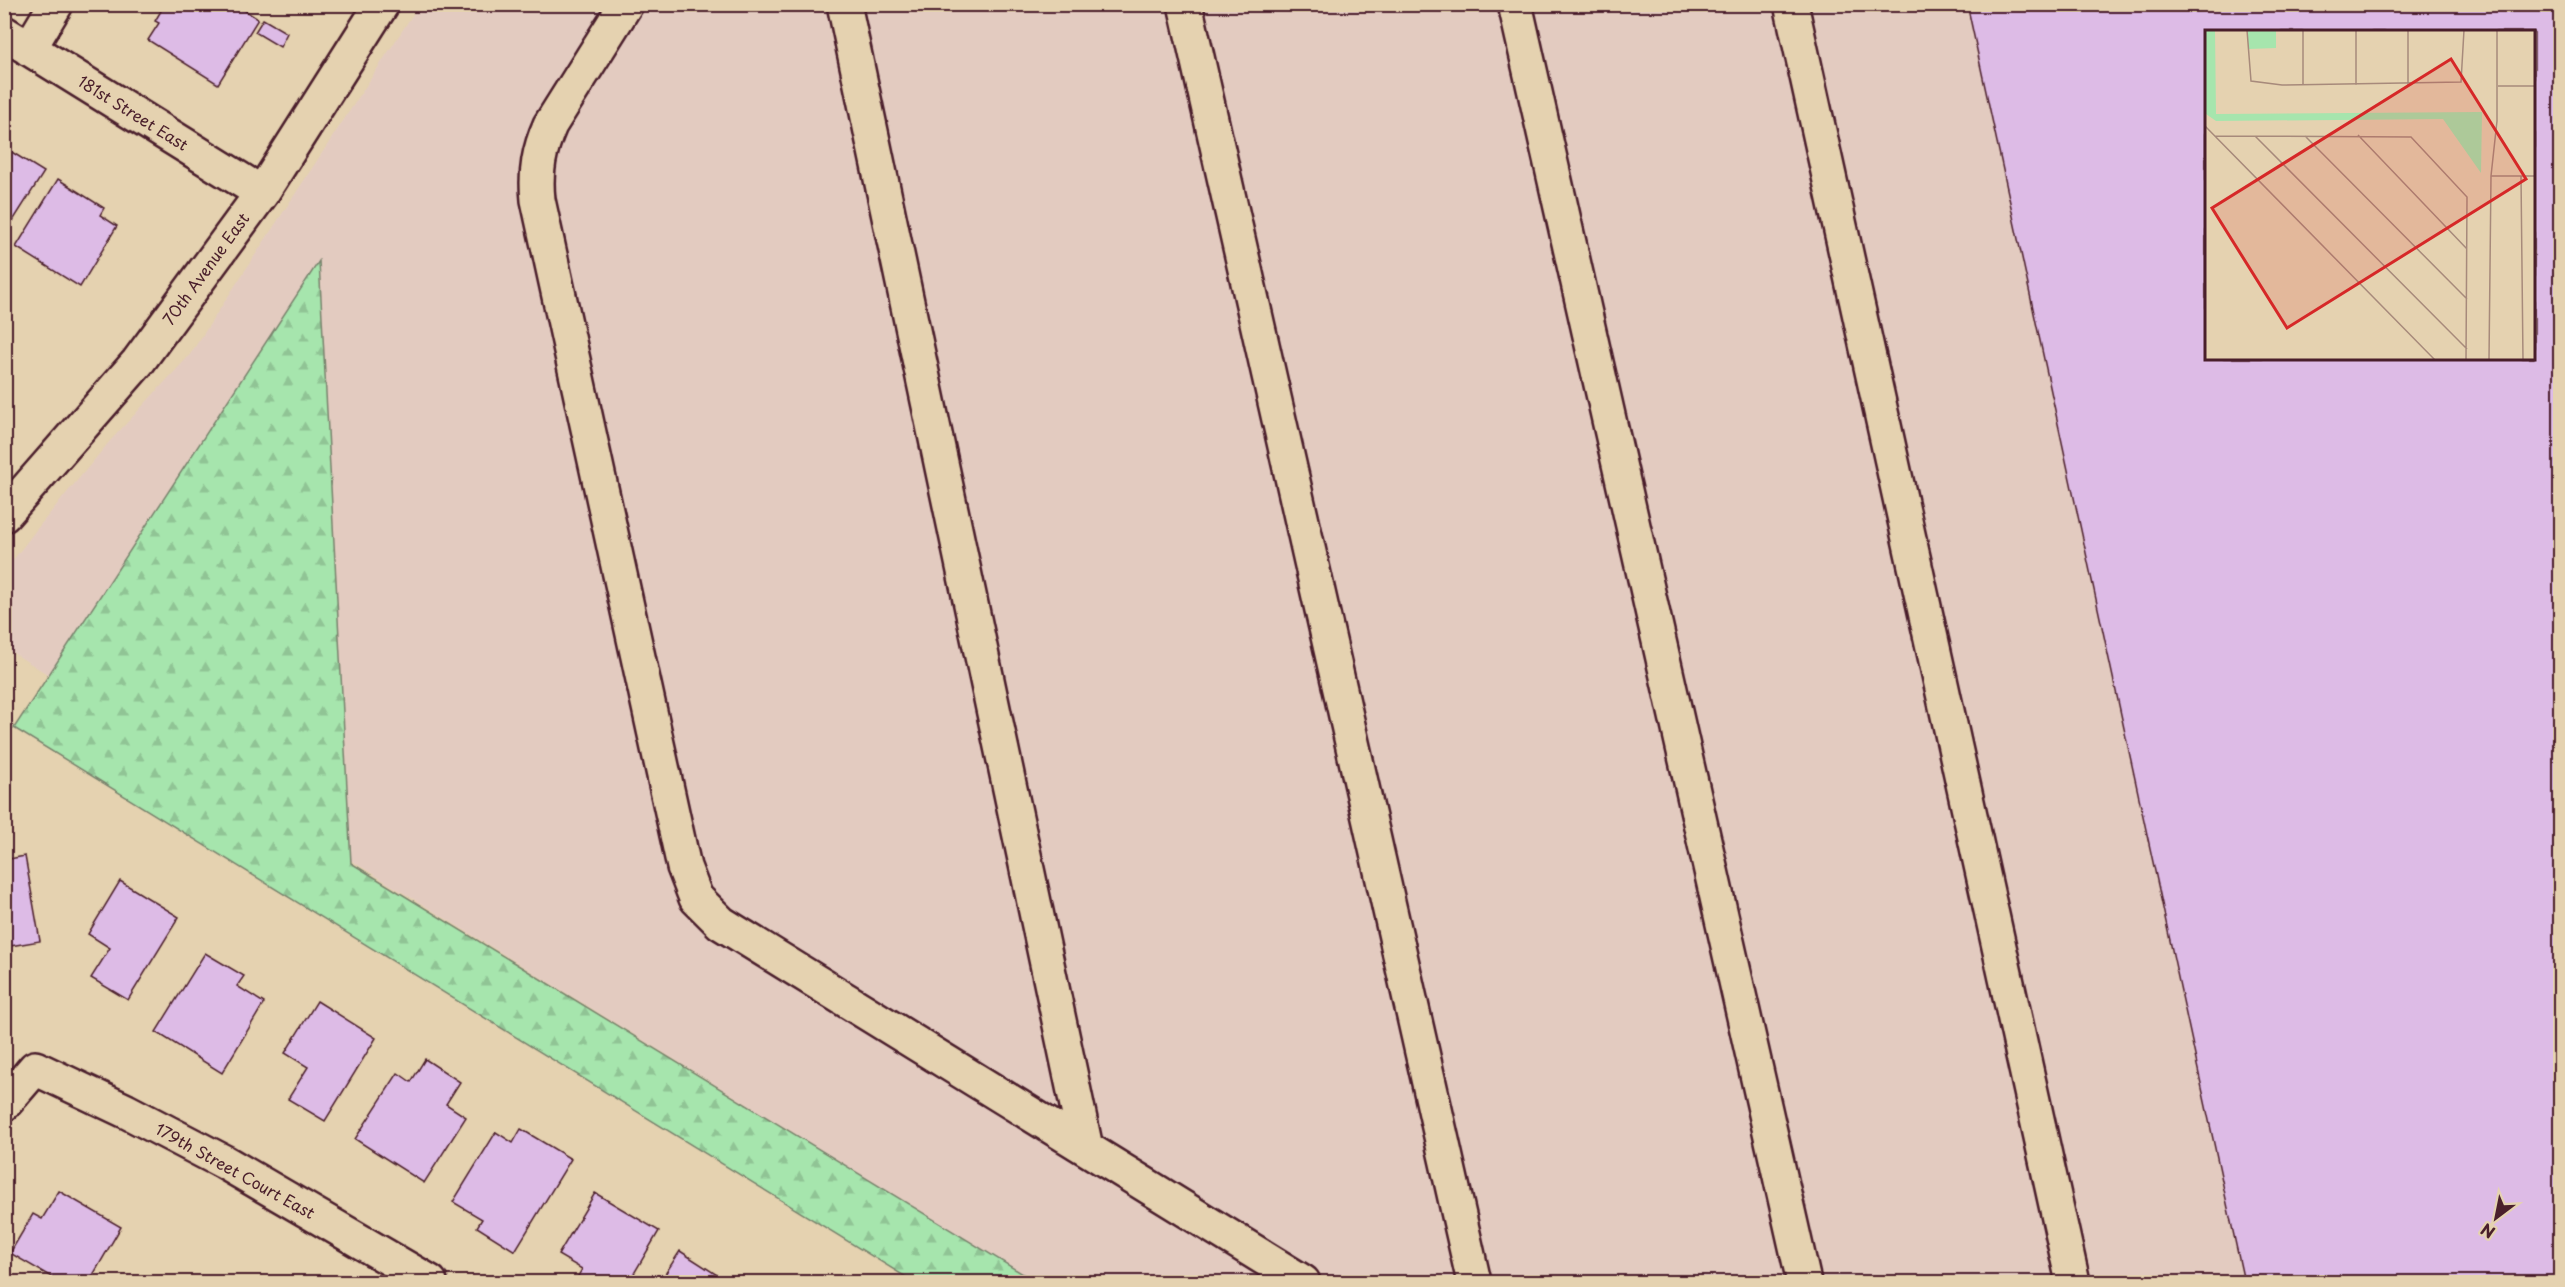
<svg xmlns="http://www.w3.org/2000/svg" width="2565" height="1287" font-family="'Playpen Sans',sans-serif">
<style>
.built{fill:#e3cbc0;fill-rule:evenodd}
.forest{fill:url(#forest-firs);stroke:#78826c;stroke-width:1.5}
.building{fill:#ddbbe6;stroke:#4a1f2b;stroke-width:1.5;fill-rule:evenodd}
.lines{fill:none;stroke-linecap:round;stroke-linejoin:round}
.minor-casing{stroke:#4a1f2b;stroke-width:38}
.minor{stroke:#e5d2b0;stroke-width:33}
.labels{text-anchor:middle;stroke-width:6;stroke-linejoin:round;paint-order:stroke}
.street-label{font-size:16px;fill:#4a1f2b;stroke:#e5d2b0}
.inset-road{fill:none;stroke:#a78a7b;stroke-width:1.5}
.view{fill:#d62828;fill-opacity:0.15;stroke:#d62828;stroke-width:3}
.inset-edge{fill:none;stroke:#4a1f2b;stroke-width:3}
</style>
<defs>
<pattern id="forest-firs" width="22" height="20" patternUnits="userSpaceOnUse" patternTransform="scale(1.5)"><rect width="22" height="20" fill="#a6e5ad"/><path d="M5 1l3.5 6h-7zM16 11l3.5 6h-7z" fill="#90c495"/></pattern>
</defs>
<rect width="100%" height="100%" fill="#e5d2b0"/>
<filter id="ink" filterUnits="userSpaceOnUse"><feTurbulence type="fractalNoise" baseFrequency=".0167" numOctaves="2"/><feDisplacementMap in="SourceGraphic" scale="12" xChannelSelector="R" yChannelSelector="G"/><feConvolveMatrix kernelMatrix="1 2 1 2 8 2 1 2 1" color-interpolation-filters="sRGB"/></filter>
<g filter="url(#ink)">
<!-- built -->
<path class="built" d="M419,5H2560V1282H1036L5,648L4,572L36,530L110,441L189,356ZM2206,32H2534V358H2206Z"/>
<!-- forest -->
<path class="forest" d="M319,261L351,863L1036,1282H914L14,728Z"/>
<!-- building -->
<path class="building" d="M165,4H235L258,19L218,84L148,40L159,23L155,21Z
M1967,4H2560V1282H2244ZM2206,32H2534V358H2206Z
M263,19L287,33L280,47L255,32Z
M10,151L44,172L4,235V157Z
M58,179L104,208L100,215L117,226L80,287L16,247Z
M25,856L40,941L4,947V860Z
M120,881L179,917L128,1000L91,978L110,948L88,934Z
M205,953L244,976L237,986L264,1003L222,1073L156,1032Z
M317,1001L376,1038L325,1121L288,1099L308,1067L285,1053Z
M425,1059L460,1082L446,1104L466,1117L424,1183L355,1139L398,1073L411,1082Z
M521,1129L571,1159L515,1251L477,1227L482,1219L453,1202L496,1132L513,1143Z
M59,1191L121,1227L89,1282H60L10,1253L33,1214L42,1219Z
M595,1193L659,1231L629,1282H580L576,1280L582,1269L558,1255Z
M680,1251L728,1282H660Z"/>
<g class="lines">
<!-- minor casing -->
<g class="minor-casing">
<path id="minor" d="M626,4L550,125C539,150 535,172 538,200L684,867L696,898L721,923L1303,1282
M844,4L1086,1148
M1185,4L1474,1282
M1515,4L1804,1282
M1791,4L2073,1282
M4,33L262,193
M29,49L56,4
M4,515L138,362L262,193L382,4
M4,1104L35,1068L126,1111L224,1162L430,1282"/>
</g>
<!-- minor -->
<use href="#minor" class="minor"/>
</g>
</g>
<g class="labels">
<!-- street labels -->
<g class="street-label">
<text transform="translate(133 113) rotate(32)" y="6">181st Street East</text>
<text transform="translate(206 269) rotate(-54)" y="6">70th Avenue East</text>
<text transform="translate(235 1171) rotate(29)" y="6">179th Street Court East</text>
</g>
</g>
<!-- overview -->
<g transform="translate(2205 30)">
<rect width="330" height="330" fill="#e5d2b0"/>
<path d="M0,0H10L11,84L277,82L276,143L238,89L11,91L1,84Z" fill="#a6e5ad"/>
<path d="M43,0H71V18L43,19Z" fill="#a6e5ad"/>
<path class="inset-road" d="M42,0L46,51L77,55L256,52L259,0M98,0V55M151,0V55M203,0V55M293,56H330M0,96L230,330M153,105L262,219M10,106L206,107L262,167L261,330M50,106L262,319M100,106L262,269M286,146H330M316,146L318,330M284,330L286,146L292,91V0"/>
<path class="view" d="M246,29L321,149L82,298L7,178Z"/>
<rect width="330" height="330" class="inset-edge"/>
</g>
<!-- margin -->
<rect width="2565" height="1287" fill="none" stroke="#e5d2b0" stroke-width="24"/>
<rect x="12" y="12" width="2541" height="1263" fill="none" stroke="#4a1f2b" stroke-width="2" filter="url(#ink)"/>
<!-- north arrow -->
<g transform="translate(2496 1218) rotate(212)" stroke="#e5d2b0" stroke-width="4.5" paint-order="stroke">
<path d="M0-4.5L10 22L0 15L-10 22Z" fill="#4a1f2b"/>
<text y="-9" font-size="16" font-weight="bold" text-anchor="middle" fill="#4a1f2b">N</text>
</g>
</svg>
